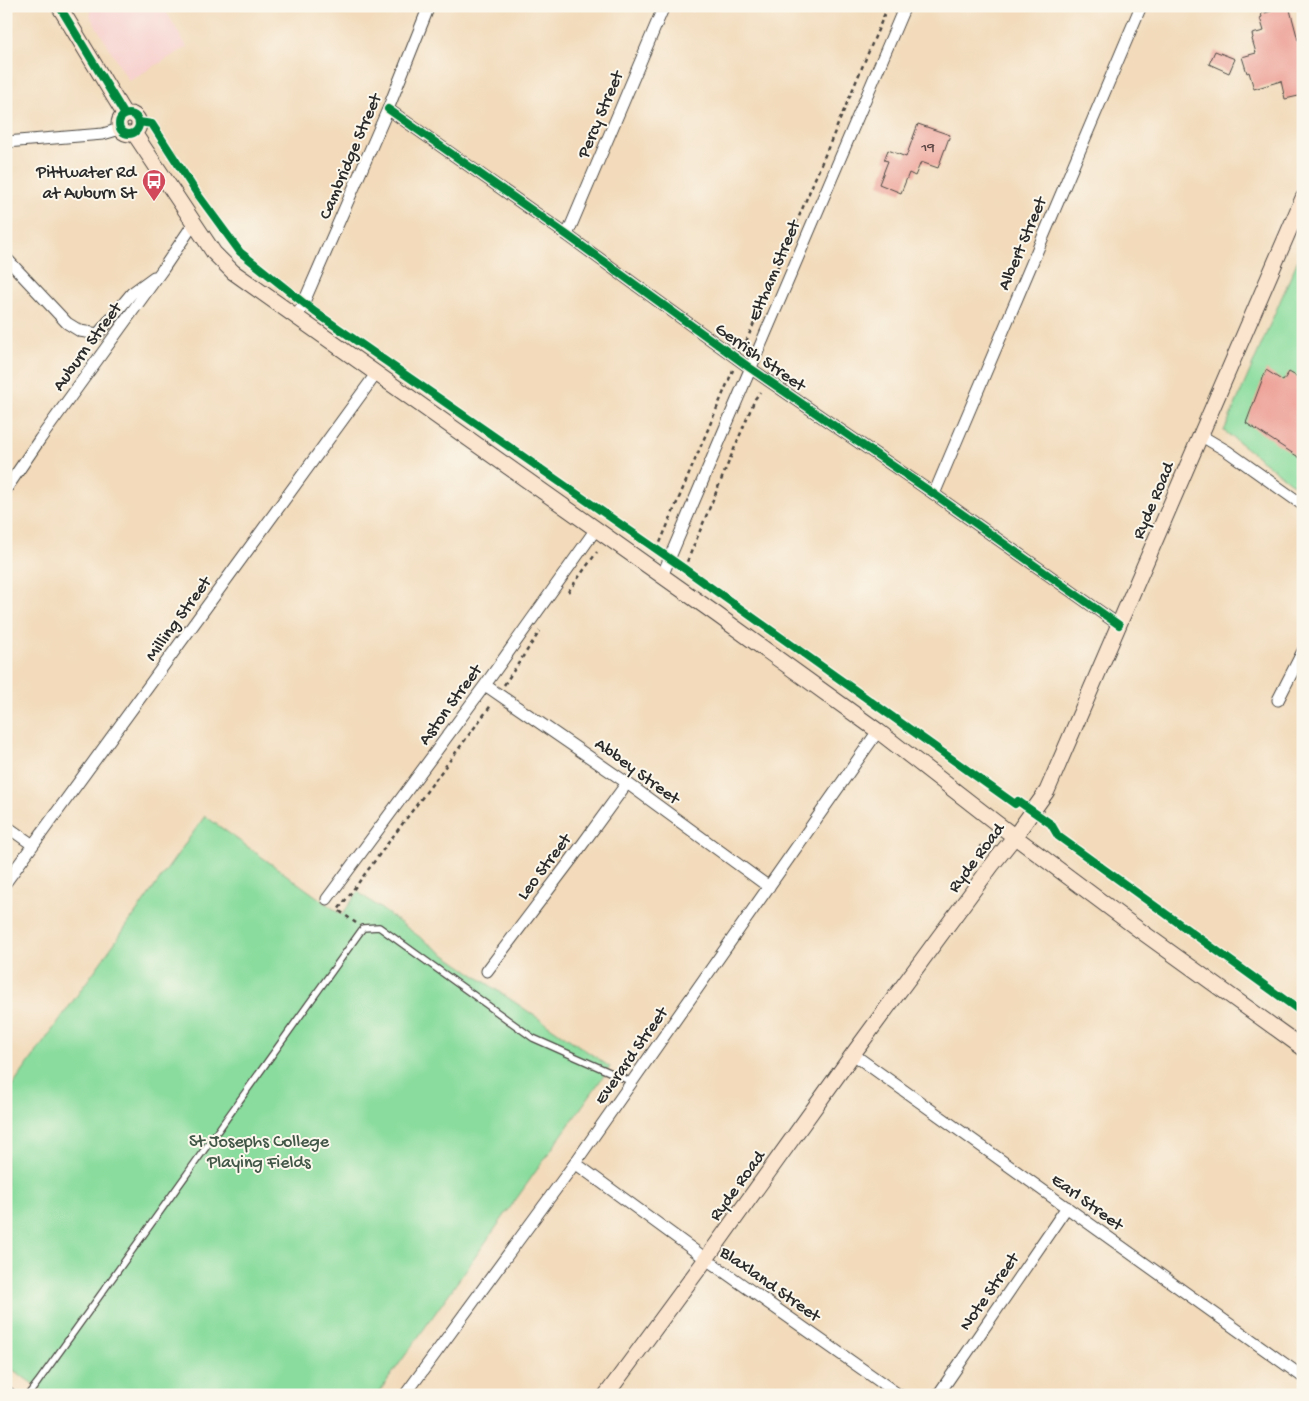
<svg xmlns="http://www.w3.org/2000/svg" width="1309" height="1401" font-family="'Gochi Hand',sans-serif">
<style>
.built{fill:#f7d0ce}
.green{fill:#89dc9d;stroke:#5a8464}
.building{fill:#ec998f}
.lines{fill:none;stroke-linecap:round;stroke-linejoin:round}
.lane-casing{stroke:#494540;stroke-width:8}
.street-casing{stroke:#494540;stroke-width:13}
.secondary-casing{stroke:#494540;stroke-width:17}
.path{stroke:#494540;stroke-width:2.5;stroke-dasharray:4 4;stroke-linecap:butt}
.lane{stroke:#fff;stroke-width:5.5}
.street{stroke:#fff;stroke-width:11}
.secondary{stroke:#fce5cf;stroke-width:15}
.cycleway-casing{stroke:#fbf7ec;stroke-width:11}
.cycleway{stroke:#00873e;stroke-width:8}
.labels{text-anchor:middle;stroke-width:4;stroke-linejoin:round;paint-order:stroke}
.number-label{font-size:15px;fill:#5b4644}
.street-label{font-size:18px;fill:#2b2b2b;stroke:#fbf7ec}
.poi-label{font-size:18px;fill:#2b2b2b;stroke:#fbf7ec;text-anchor:end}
.park-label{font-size:18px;fill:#425748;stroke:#fbf7ec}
</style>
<rect width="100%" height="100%" fill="#fbf7ec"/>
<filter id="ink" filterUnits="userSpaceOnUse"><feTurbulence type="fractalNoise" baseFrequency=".02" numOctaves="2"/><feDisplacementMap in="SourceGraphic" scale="10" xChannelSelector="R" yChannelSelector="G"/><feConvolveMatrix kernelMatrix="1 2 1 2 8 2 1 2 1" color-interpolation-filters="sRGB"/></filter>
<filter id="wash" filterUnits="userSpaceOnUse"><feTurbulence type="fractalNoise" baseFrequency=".0096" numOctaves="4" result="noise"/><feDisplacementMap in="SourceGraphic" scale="20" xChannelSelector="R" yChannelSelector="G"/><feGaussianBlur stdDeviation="1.12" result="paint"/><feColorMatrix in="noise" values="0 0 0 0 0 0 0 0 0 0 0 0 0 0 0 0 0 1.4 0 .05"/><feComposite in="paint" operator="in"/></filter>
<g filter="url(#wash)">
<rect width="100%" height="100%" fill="#f2daba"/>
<!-- built -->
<path class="built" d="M95,6H163L187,47L129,81L90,16L91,8Z"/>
<!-- green -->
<path class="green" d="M1303,248V492L1224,431Z
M205,816L342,915L358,892L432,946L610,1067L377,1395H49L6,1365V1095Z"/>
<g id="blocks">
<!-- building -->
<path class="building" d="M1271,6H1289L1298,40L1303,39V95L1285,99L1281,81L1254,89L1249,72L1247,73L1242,57L1256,53L1252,39L1253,38L1252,34L1264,31L1260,18L1262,17L1261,14L1272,11Z
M1215,51L1235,59L1229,73L1209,64Z
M918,124L950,135L938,168L921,162L915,176L909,173L901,193L879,184L888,161L884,160L888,150L906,157Z
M1266,370L1283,381L1289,372L1303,380V460L1246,423Z"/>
</g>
</g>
<g filter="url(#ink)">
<use href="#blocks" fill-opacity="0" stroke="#494540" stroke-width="1"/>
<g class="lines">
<!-- lane casing -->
<g class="lane-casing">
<path id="lane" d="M28,1395L38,1382L363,928L379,927L533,1038L632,1082"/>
</g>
<!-- street casing -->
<g class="street-casing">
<path id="street" d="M388,109L567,235L750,368L934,494L1119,625
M6,142L103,134L120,129
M567,235L664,6
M6,258L67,323L80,331L98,334L132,293L154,277
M297,318L388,109L429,6
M1200,435L1227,451L1303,505
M6,489L40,439L163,269L194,223
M934,494L1141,6
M662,576L905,6
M485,685L627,783L769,887
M1278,700L1303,651
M6,826L33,845
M6,882L376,374
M327,899L485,685L596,529
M487,971L571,860L627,783
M853,1054L1303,1377
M575,1163L706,1259L899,1395
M6,1391L11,1395
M405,1395L575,1163L878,731
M938,1395L1067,1207"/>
</g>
<!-- secondary casing -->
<g class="secondary-casing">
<path id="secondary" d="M59,6L125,115
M119 124a10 10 0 1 1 20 0a10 10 0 1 1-20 0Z
M134,133L214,253L233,272L716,614L878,731L995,822L1138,929L1303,1048
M606,1395L706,1259L853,1054L992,865L1015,836L1047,791L1303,198"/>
</g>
<!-- path -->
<path class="path" d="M743,349L888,6
M657,550L733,370
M684,569L755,399L760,392
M568,592L597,552
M504,685L540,631
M980,845L982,851
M356,923L338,910L492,704"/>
<!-- lane -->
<use href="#lane" class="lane"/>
<!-- street -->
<use href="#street" class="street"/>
<!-- secondary -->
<use href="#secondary" class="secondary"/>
<!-- cycleway casing -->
<g class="cycleway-casing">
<path id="cycleway" d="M65,6L61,9L125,115
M388,109L567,235L750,368L934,494L1119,625
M119 124a10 10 0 1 1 20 0a10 10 0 1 1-20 0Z
M139,122L152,124L196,192L240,252L315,312L682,567L1015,804L1018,801L1051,824L1058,836L1303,1013"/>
</g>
<!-- cycleway -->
<use href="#cycleway" class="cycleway"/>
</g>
</g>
<!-- icons -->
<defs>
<g id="bus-pin" transform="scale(1.25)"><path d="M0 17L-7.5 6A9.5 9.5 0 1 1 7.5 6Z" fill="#d1495b" stroke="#fbf7ec"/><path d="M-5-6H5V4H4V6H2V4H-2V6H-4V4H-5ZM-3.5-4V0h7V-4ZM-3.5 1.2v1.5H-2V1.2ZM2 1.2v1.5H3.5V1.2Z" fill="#fff"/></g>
</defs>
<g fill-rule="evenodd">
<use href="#bus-pin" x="154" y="181"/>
</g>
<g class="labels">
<!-- number labels -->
<g class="number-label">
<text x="928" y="151">19</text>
</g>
<!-- street labels -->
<g class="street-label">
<text transform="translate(599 114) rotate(-67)" y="6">Percy Street</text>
<text transform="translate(349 156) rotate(-67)" y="6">Cambridge Street</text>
<text transform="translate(1021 243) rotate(-67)" y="6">Albert Street</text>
<text transform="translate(773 270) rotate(-67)" y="6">Eltham Street</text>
<text transform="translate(86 346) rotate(-54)" y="6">Auburn Street</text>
<text transform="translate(761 356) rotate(35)" y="6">Gerrish Street</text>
<text transform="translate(1152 500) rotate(-67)" y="6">Ryde Road</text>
<text transform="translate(177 618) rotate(-54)" y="6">Milling Street</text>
<text transform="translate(449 704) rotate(-54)" y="6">Aston Street</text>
<text transform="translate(638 770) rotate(36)" y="6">Abbey Street</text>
<text transform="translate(975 857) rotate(-53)" y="6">Ryde Road</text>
<text transform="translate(543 866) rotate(-53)" y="6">Leo Street</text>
<text transform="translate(630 1055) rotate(-55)" y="6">Everard Street</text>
<text transform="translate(736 1185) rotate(-54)" y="6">Ryde Road</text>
<text transform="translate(1088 1201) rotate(36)" y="6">Earl Street</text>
<text transform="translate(771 1283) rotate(35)" y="6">Blaxland Street</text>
<text transform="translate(988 1291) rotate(-55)" y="6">Note Street</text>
</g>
<!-- poi labels -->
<g class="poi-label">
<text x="136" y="177">Pittwater Rd<tspan x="136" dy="21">at Auburn St</tspan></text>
</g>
<!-- park labels -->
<g class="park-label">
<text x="259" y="1146">St Josephs College<tspan x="259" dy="21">Playing Fields</tspan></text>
</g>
</g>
<!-- margin -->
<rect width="1309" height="1401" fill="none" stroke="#fbf7ec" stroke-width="25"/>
</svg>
